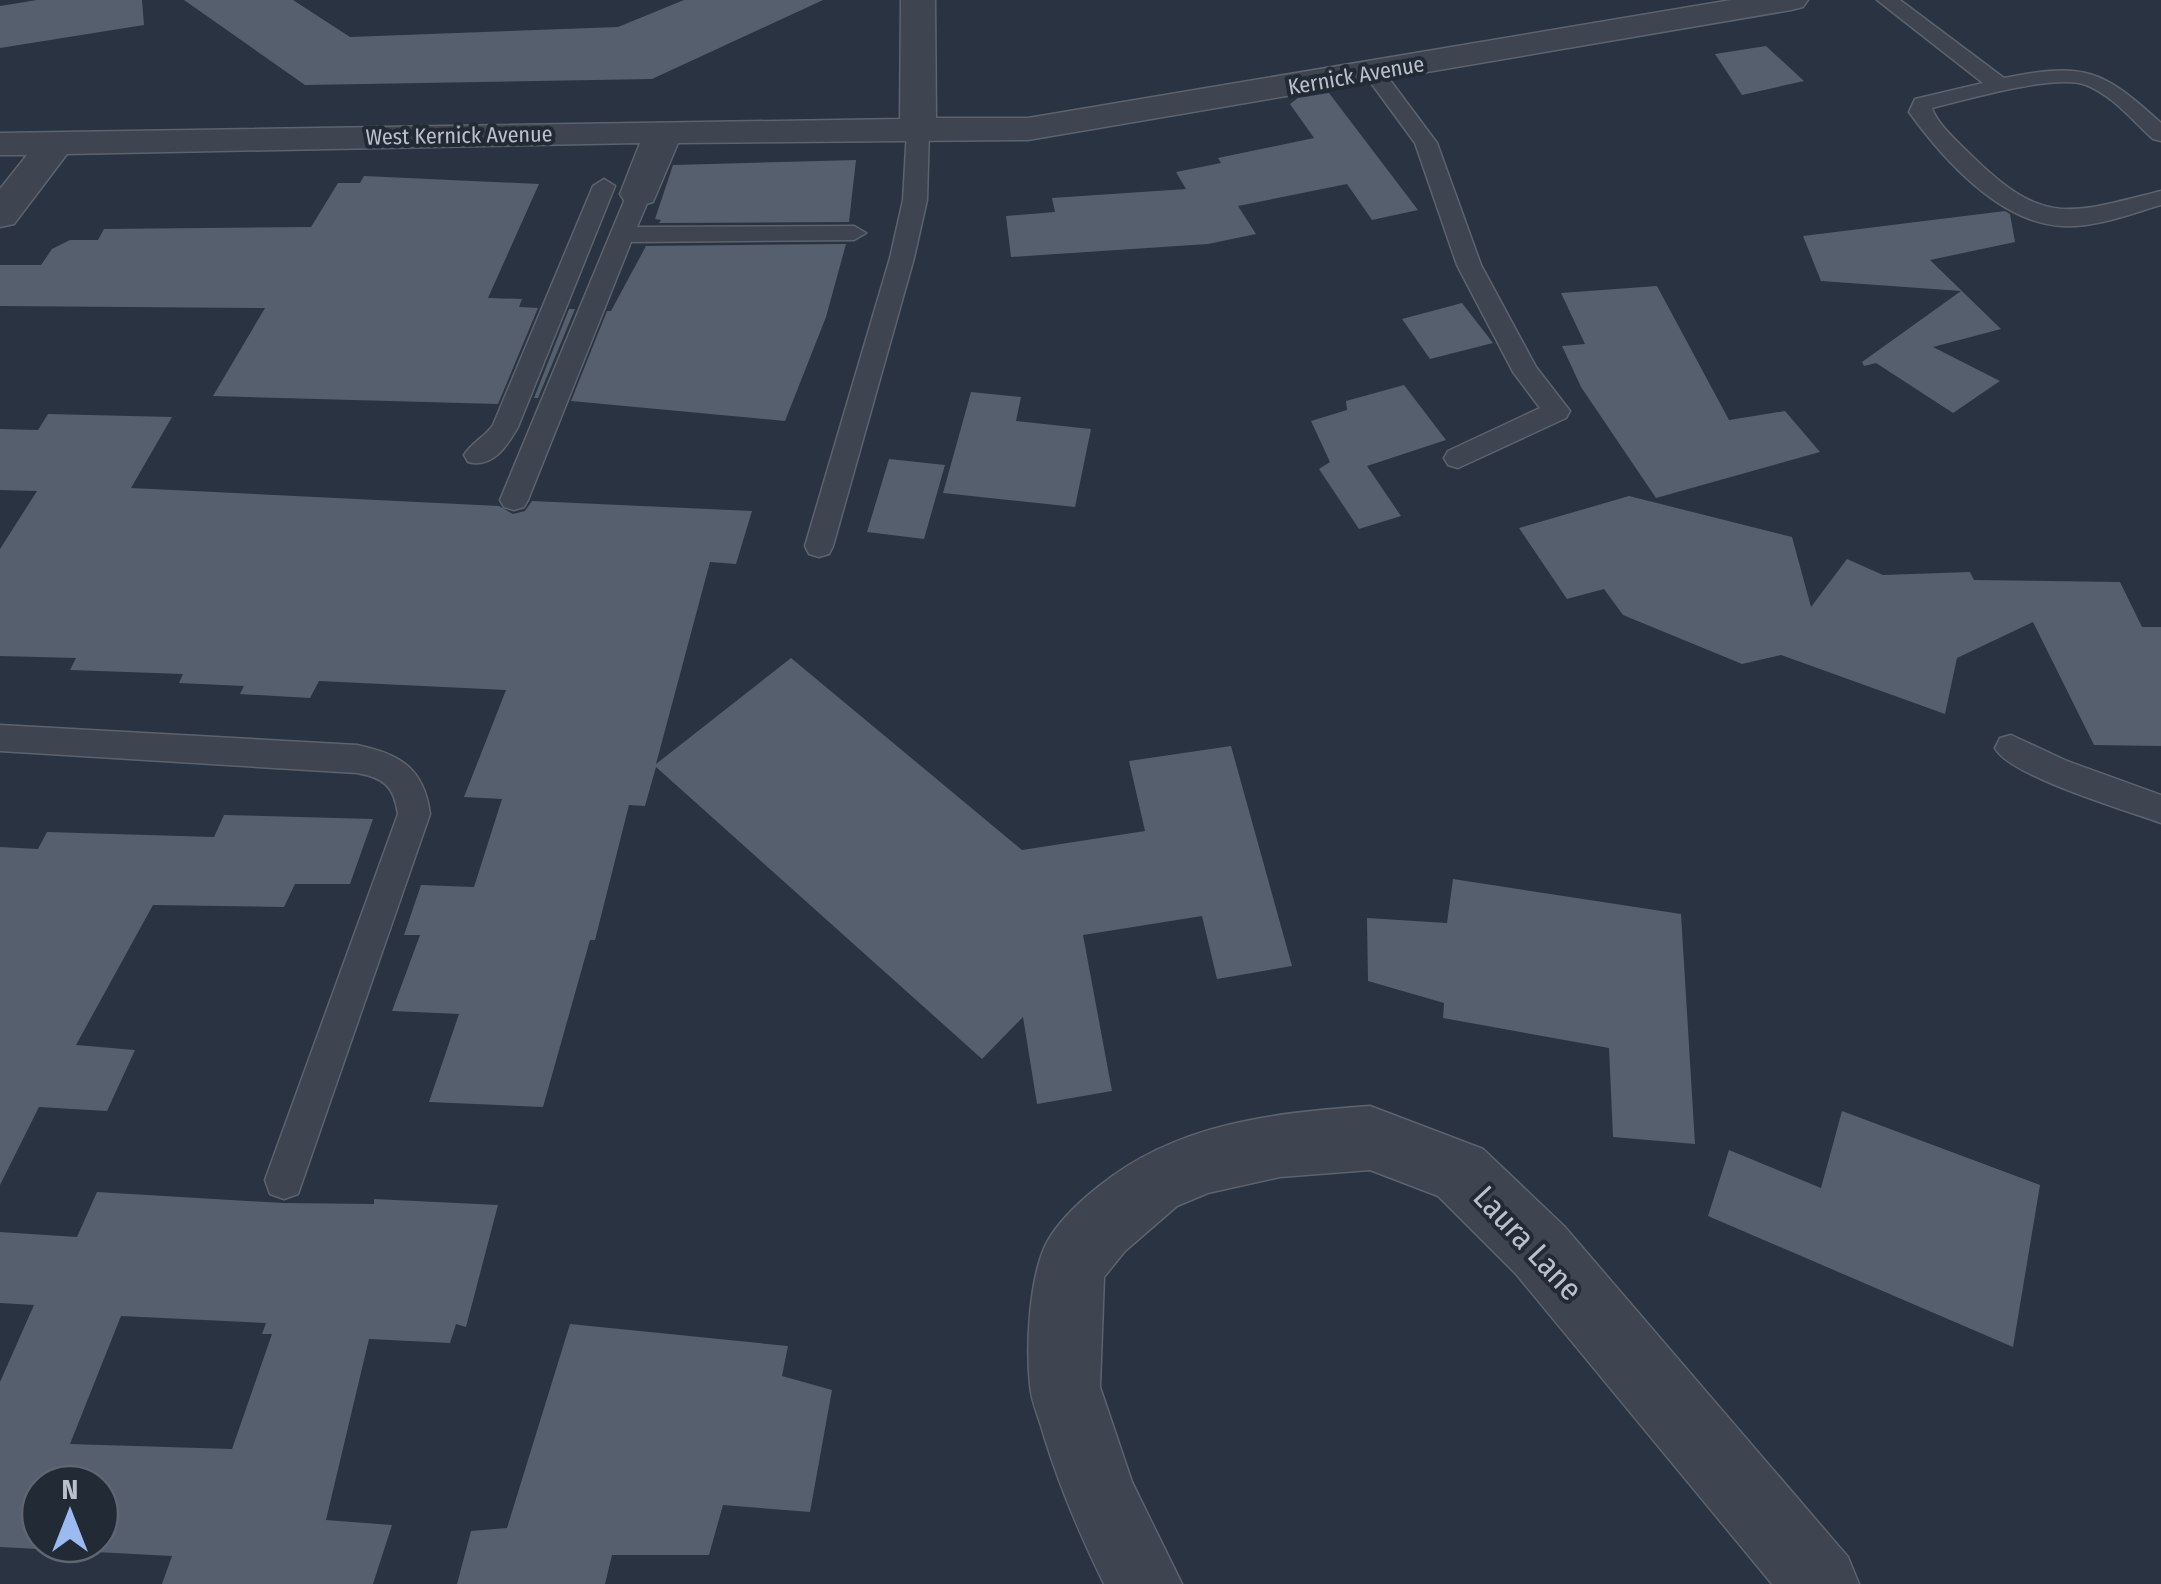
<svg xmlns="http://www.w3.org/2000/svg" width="2161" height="1584" font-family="'Fira Sans Condensed',sans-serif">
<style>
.building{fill:#555f6e;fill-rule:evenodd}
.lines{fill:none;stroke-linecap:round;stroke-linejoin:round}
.lane-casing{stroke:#5c636e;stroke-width:3}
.street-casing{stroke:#5c636e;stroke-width:3}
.lane{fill:#3e4551;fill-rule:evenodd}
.street{fill:#3e4551;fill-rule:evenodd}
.labels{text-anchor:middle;stroke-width:8;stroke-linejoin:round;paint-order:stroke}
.far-street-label{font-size:22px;fill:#bbc1cb;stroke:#222a36}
.near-street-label{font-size:32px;fill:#bbc1cb;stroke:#222a36}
</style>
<rect width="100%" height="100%" fill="#2a3341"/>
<!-- building -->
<path class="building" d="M37,0H142L144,25L0,48V6Z
M184,0H293L350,37L618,27L684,0H823L652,79L305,85Z
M1766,46L1804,81L1742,95L1715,54Z
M1329,93L1418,210L1372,220L1347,184L1238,206L1256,234L1208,244L1011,257L1006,216L1055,212L1052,198L1186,189L1176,172L1221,163L1218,158L1314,138L1290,104L1298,98Z
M856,160L849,222L659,223L661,220L655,219L673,165Z
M364,176L539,184L488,298L522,299L519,307L538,308L498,404L213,396L265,308L0,306V265H41L52,249L70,240H98L104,229L311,227L338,183H360Z
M2005,211L2010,214L2015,242L1930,260L2001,329L1933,347L2000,381L1953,413L1876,363L1864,366L1862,362L1961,291L1821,281L1803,236Z
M846,244L826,317L785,421L571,401L607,311H611L646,246Z
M1657,286L1729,420L1785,411L1820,452L1656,498L1581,387L1562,346L1585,344L1561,293Z
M1462,303L1493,343L1430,359L1402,319Z
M569,309H575L538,398H534Z
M1404,385L1446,440L1367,466L1401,516L1359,529L1319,469L1330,462L1311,421L1347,410L1346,401Z
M971,392L1021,397L1016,421L1091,429L1075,507L943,493Z
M48,414L172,417L131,488L499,506L513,514L525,511L532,501L752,511L736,564L710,562L656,764L791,658L1022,850L1145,831L1129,761L1231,746L1292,966L1217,979L1202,916L1083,935L1112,1091L1037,1104L1023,1017L982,1059L656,767L645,806L629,805L595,940H590L543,1107L429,1102L459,1014L392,1011L420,935H404L421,885L474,887L502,799L464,797L506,690L319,681L310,698L240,694L244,686L179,683L183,674L70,670L76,658L0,656V549L37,491L0,490V429L38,430Z
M889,459L945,465L924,539L867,532Z
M1629,496L1792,537L1811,607L1847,559L1883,575L1970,572L1974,580L2120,582L2142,627H2161V746L2094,745L2033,622L1957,658L1945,714L1781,655L1742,664L1623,615L1604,589L1567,599L1519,528Z
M224,815L373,819L350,884H295L284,907L153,905L76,1045L135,1050L107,1111L39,1107L0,1185V847L38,849L47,832L214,837Z
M1453,879L1681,914L1695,1144L1613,1137L1609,1048L1443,1018L1444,1003L1368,981L1367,918L1447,923Z
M1842,1111L2040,1185L2013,1347L1708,1216L1729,1150L1821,1188Z
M97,1192L283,1203L374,1204V1199L498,1205L466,1327L456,1324L450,1343L369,1339L326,1520L392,1525L373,1584H162L172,1556L0,1547V1382L34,1305L0,1303V1232L77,1237ZM121,1316L266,1323L262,1334H272L232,1449L70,1444ZM40,1484H100V1544H40Z
M570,1324L788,1346L782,1376L832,1390L810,1512L723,1505L709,1555H612L605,1584H457L471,1531L507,1528Z"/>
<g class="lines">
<!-- lane casing -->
<g class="lane-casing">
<path id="lane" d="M1877,0H1900L2004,78C2084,62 2102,69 2161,123V141L2153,139C2133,121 2112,95 2086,85C2057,73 1965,100 1932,108C1937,124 1958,142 1971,155C2044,227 2069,214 2161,191V205C2130,214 2095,228 2062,226C2000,223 1943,159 1909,112L1915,99L1983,83Z
M1374,66L1381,68L1437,143L1481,265L1536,367L1570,411L1566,418L1458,468L1448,465L1444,458L1448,451L1540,408L1513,372L1457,265L1415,143L1363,72Z
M918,123L929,130L927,200L914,258L833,546L829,554L819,557L809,554L805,546L890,258L903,200L907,130Z
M604,179L615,186L518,427C507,446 493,469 468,462L464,455C471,443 485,437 493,425L593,186Z
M639,187L651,194L637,227L854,226L866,233L854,240L631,242L528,500L524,507L514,510L504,507L500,500L627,194Z
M0,725L357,745C400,754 424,768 430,814L298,1194L284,1199L270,1194L265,1180L398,814C394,786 384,778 357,773L0,751Z
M2011,735L2067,761L2161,795V823C2128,811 2009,776 1995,748L2000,738Z"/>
</g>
<!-- street casing -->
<g class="street-casing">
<path id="street" d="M901,0H935L936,118H1028L1731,0H1808L1803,7L1791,10L1028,140L678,143L653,202L639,206L625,202L620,194L640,143L67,154L14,224L0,227V189L27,155H0V133L900,119Z
M1370,1106L1483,1149L1564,1226L1848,1557L1859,1584H1772L1516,1274L1438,1196L1370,1170L1280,1177L1208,1193L1177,1206L1125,1251L1104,1277L1100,1387L1132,1482L1182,1584H1104C1080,1535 1060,1488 1044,1436C1040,1420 1031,1402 1030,1385C1026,1346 1029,1277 1047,1242C1059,1221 1079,1202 1098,1187C1176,1123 1273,1113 1370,1106Z"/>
</g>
<!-- lane -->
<use href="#lane" class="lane"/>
<!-- street -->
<use href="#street" class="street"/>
</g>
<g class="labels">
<!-- far-street labels -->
<g class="far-street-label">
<text transform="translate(1356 75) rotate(-10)" y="8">Kernick Avenue</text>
<text transform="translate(459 135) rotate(-1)" y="8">West Kernick Avenue</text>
</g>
<!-- near-street labels -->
<g class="near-street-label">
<text transform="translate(1528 1243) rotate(47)" y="11">Laura Lane</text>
</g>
</g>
<!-- north arrow -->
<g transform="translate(70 1514)"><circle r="48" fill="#222a36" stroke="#5f6672" stroke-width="2.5"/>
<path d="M0-8L18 38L0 25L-18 38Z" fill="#9bbaf0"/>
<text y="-15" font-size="28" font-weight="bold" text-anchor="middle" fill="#bbc1cb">N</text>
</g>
</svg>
